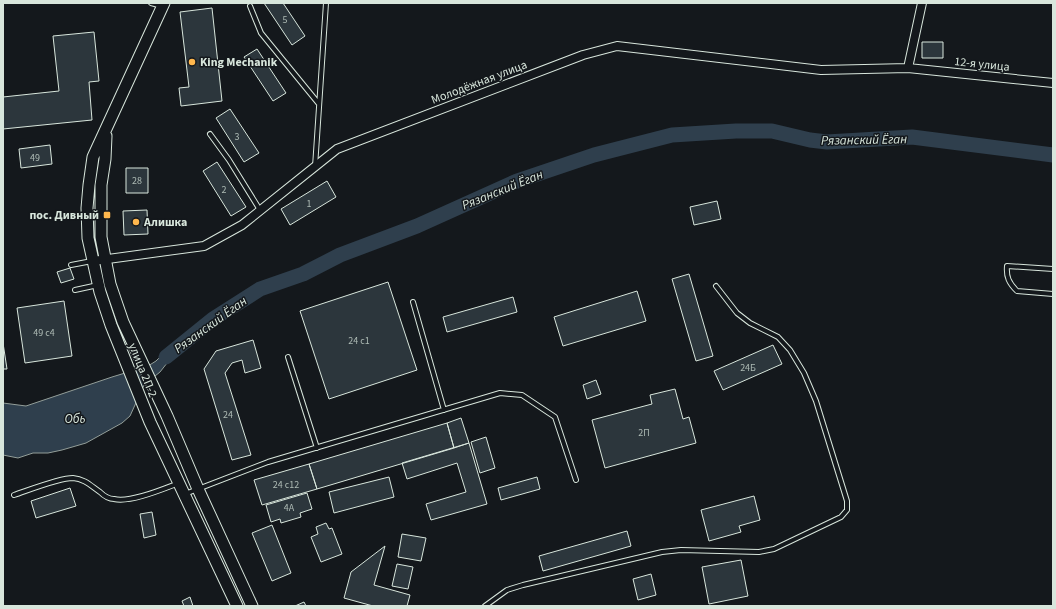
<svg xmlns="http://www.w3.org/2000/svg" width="1056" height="609" font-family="'Source Sans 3',sans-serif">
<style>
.water{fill:#2f3f4d;stroke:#939e99}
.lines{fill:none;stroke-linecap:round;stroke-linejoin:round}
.river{stroke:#2f3f4d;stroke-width:15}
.building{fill:#2c363c;stroke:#d8e6dc}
.lane-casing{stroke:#d8e6dc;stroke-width:6}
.street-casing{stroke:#d8e6dc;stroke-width:10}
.secondary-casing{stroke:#d8e6dc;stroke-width:13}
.lane{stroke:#14181c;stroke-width:4}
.street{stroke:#14181c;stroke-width:8}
.secondary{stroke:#14181c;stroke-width:11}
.poi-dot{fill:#ffb74d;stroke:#14181c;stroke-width:1.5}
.labels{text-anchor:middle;stroke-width:3;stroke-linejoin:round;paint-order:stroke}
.number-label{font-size:10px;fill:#adbab4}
.poi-label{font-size:12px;font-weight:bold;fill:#d8e6dc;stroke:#14181c;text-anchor:start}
.street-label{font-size:12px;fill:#d8e6dc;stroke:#14181c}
.water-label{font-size:13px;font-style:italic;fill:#d8e6dc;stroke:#14181c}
</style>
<rect width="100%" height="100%" fill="#14181c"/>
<!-- water -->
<path class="water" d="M178,339L183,349L171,358L160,372L144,385L130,416L122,423L86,443L62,450L48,453H33L18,458L3,455V403L26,406L112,377L148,366L156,361Z"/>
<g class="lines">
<!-- river -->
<path class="river" d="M166,357L213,319L260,289L303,274L340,255L417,226L517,181L594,155L672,135L736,131H772L810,140L827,142L912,137L1053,155"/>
</g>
<!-- building -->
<path class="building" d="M264,3H283L305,36L292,45Z
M212,8L222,101L181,106L179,88L189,87L180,12Z
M94,32L99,81L89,82L92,120L3,129V97L59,91L53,36Z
M922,42H943V58H922Z
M257,49L286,93L273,101L244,57Z
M230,109L259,153L244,162L216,118Z
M50,145L52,164L21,168L19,149Z
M217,162L246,207L231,216L203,171Z
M126,168H148V193H126Z
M327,181L336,197L290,225L281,209Z
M717,201L721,219L694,225L690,207Z
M147,210L148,234L124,235L123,211Z
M70,268L74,279L61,283L57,272Z
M689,274L713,356L696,361L672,279Z
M388,282L417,370L329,399L300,311Z
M637,291L646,321L563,346L554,317Z
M513,297L517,312L447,332L443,317Z
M64,301L72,356L25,363L17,308Z
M253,340L261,368L245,373L242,360L232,363L225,373L251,455L232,460L204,369L216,351Z
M3,343L7,369H3Z
M773,345L782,364L723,390L714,371Z
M596,380L601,394L587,399L583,385Z
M675,389L683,419L689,417L696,443L605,468L592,420L652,404L650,395Z
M461,418L469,443L454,448L447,423Z
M447,423L454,448L317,489L309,464Z
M486,437L495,468L480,473L471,442Z
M469,443L487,504L431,520L426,504L466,492L457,463L407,479L402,463Z
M309,464L317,489L262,505L254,480Z
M389,477L394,497L334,513L329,492Z
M537,477L540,489L501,500L498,488Z
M70,488L76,506L36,518L31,501Z
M307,493L312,509L300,513L301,517L281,523L280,519L271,522L266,505Z
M754,496L760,520L739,526L741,532L709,541L701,510Z
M152,512L156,535L144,538L140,514Z
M326,523L329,529L332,528L342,554L321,562L311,537L318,534L316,527Z
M272,525L291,573L272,581L252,533Z
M627,531L631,546L543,571L539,556Z
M402,534L426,538L421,561L398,557Z
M385,546L374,585L410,595L407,606H373L344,598L351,572Z
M741,560L748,596L709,604L702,567Z
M397,564L413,567L408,589L392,586Z
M651,574L656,595L638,600L633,579Z
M190,597L193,606H184L182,601Z
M304,602L306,606H295Z"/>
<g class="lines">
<!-- lane casing -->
<g class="lane-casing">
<path id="lane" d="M151,3L162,6
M250,6L261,33L319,104
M210,134L229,160L260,210
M315,167L326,3
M71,265L92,261
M1053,269L1007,266C1006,277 1009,283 1017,291L1053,294
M75,290L98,285
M413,302L444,410
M288,357L317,448
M185,494L268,462L500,393L522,395L555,417L576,480
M14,495C29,490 59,478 73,478C85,479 91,486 100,492C103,495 109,499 114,499C130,503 163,489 179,483
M485,606L507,590L523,585L662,552L681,550L759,552L774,549L841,517L847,510V501L816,401L804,373L790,350L778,337L750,323L737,313L716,286"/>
</g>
<!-- street casing -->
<g class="street-casing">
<path id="street" d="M908,68L922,3
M93,261L204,246L242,225L337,149L583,55L617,46L821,70L908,68L1053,83"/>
</g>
<!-- secondary casing -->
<g class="secondary-casing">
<path id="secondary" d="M164,3L93,157L89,185L87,208L88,238L100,292L111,325L150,422L237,606
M106,136L105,159L101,185V237L110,284L123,322L167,416L198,489L252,606"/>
</g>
<!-- lane -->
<use href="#lane" class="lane"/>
<!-- street -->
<use href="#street" class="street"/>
<!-- secondary -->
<use href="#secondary" class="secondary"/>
</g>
<!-- markers -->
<g class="poi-dot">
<circle cx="192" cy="62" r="4"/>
<rect x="103" y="211" width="8" height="8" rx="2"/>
<circle cx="136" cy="222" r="4"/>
</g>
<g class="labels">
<!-- number labels -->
<g class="number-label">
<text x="285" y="23">5</text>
<text x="237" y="140">3</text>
<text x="35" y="161">49</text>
<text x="137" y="184">28</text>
<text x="224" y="193">2</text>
<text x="309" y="207">1</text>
<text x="44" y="336">49 с4</text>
<text x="359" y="344">24 с1</text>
<text x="748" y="371">24Б</text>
<text x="228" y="418">24</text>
<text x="644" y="436">2П</text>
<text x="286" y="488">24 с12</text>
<text x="289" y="511">4А</text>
</g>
<!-- poi labels -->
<g class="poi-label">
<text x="200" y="66">King Mechanik</text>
<text x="99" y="219" text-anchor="end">пос. Дивный</text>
<text x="144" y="226">Алишка</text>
</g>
<!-- street labels -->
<g class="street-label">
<text transform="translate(982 64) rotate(6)" y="4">12-я улица</text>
<text transform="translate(479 82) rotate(-21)" y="4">Молодёжная улица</text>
<text transform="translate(143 370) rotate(68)" y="4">улица 2П-2</text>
</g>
<!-- water labels -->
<g class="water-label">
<text transform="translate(864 139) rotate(-1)" y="5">Рязанский Ёган</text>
<text transform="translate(502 189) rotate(-22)" y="5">Рязанский Ёган</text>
<text transform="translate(210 324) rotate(-36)" y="5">Рязанский Ёган</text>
<text x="75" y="423">Обь</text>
</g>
</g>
<!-- border -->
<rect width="1056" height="609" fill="none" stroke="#d8e6dc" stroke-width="8"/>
</svg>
